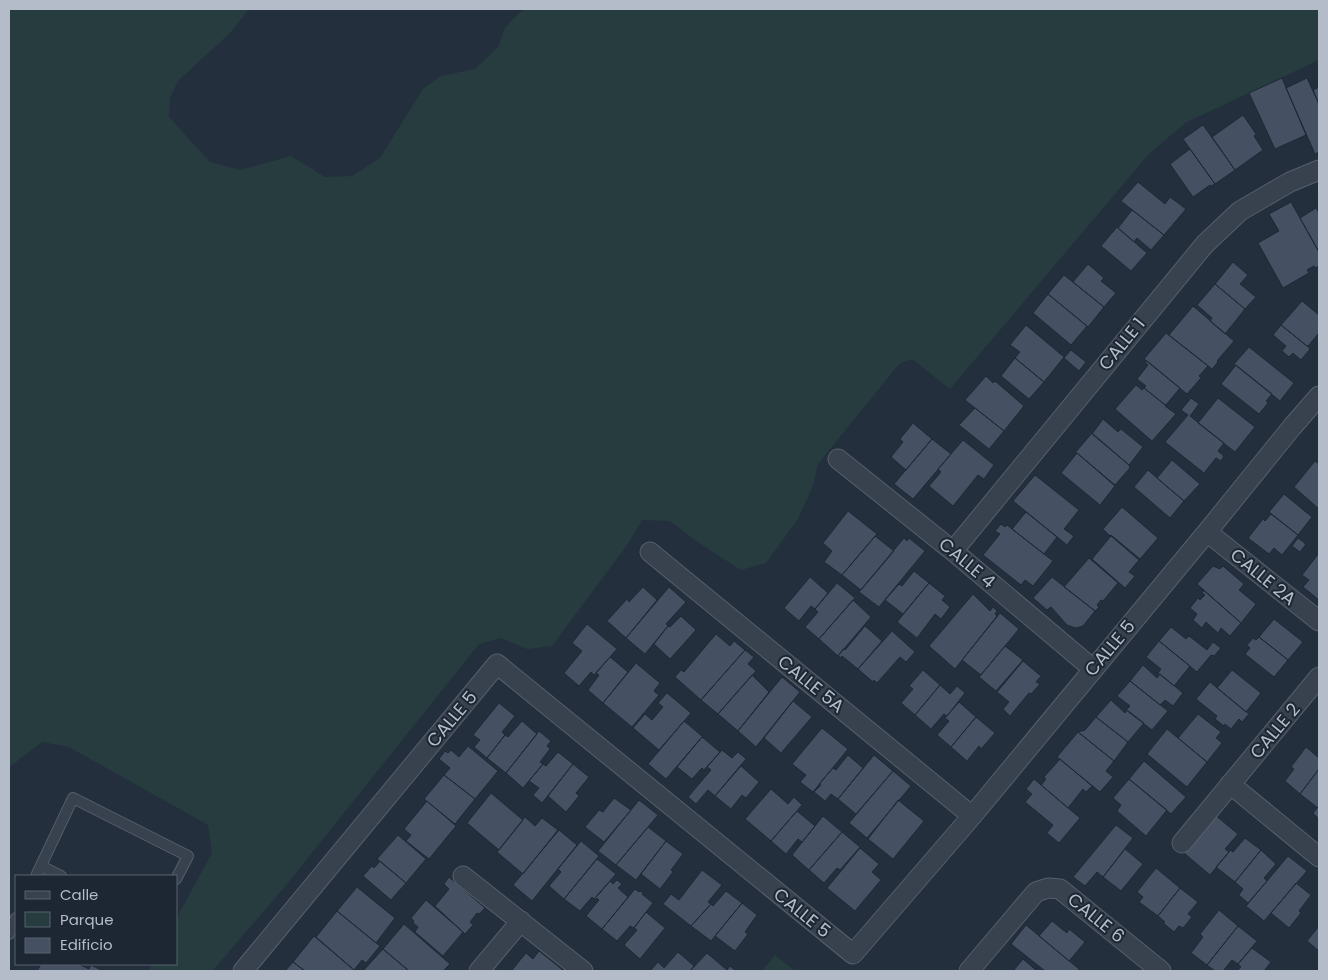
<svg xmlns="http://www.w3.org/2000/svg" width="1328" height="980" font-family="Poppins,sans-serif">
<style>
.green{fill:#263c3f}
.building{fill:#455162;stroke:#1f2835}
.lines{fill:none;stroke-linecap:round;stroke-linejoin:round}
.service-casing{stroke:#565f6c;stroke-width:12}
.minor-casing{stroke:#565f6c;stroke-width:21}
.service{stroke:#38414e;stroke-width:10}
.minor{stroke:#38414e;stroke-width:19}
.labels{text-anchor:middle;stroke-width:4;stroke-linejoin:round;paint-order:stroke}
.street-label{font-size:18px;fill:#b4bcc9;stroke:#1d2633}
</style>
<rect width="100%" height="100%" fill="#242f3e"/>
<!-- green -->
<path class="green" d="M9,9H249L231,32L178,81L170,98L169,117L210,162L240,170L291,156L325,177L352,176L380,158L423,89L441,76L475,69L498,47L505,28L520,12L526,9H1319V60L1185,123L1148,155L950,389L912,359L899,364L818,464L813,486L798,519L766,563L741,570L699,543L670,521L642,520L627,545L552,646L527,649L501,638L479,644L283,889L214,969L212,971H148L152,964H176V919L212,853L208,825L69,747L42,742L12,765L9,766Z
M775,955L795,971H762Z"/>
<!-- building -->
<path class="building" d="M1282,78L1306,135L1275,149L1249,93Z
M1307,78L1319,104V152L1315,154L1286,88Z
M1319,87V104L1313,90Z
M1243,115L1256,134L1254,136L1263,150L1235,170L1212,137Z
M1203,125L1235,170L1215,184L1183,139Z
M1190,149L1215,184L1211,186L1210,185L1193,197L1170,164Z
M1138,182L1165,204L1170,197L1186,209L1164,235L1121,201Z
M1291,202L1319,252V266L1315,268L1314,266L1307,270L1309,273L1283,288L1258,243L1279,231L1269,214Z
M1316,208L1319,213V252L1300,218Z
M1132,210L1164,235L1151,250L1137,238L1134,242L1118,228Z
M1117,227L1147,253L1131,271L1101,246Z
M1233,262L1248,275L1240,284L1256,297L1245,309L1215,284Z
M1088,264L1104,278L1101,281L1116,293L1104,307L1073,282Z
M1064,275L1104,307L1088,327L1048,294Z
M1215,284L1245,309L1225,334L1210,321L1212,318L1197,305Z
M1048,294L1087,326L1071,345L1033,313Z
M1302,301L1319,315V333L1308,346H1307L1281,325Z
M1193,306L1234,341L1217,361L1218,362L1212,369L1169,335Z
M1026,325L1064,357L1044,382L1015,358L1020,352L1010,345Z
M1281,325L1307,346H1308L1310,349L1301,360L1293,353L1289,357L1282,351L1286,346L1273,335Z
M1166,333L1208,366L1199,376L1201,378L1187,394L1144,359Z
M1249,347L1294,383L1280,401L1234,364Z
M1071,350L1086,362L1079,371L1064,358Z
M1015,358L1044,382L1029,399L1001,376Z
M1146,360L1180,388L1166,405L1164,404L1144,388L1146,386L1137,379L1148,365L1145,362Z
M1236,365L1272,394L1266,401L1268,403L1259,414L1221,384Z
M986,376L993,383L995,381L1024,406L1004,431L965,400Z
M1136,385L1142,390L1144,388L1164,404L1166,405L1165,406L1176,414L1152,441L1115,409Z
M1191,398L1199,404L1190,416L1224,443L1218,451L1224,456L1221,461L1216,458L1204,473L1165,442L1188,415L1181,410Z
M1218,398L1255,427L1235,452L1198,423Z
M975,408L1004,431L989,449L959,425Z
M1103,419L1118,432L1121,429L1143,447L1129,465L1092,434Z
M913,423L932,439L906,470L891,457L903,442L900,439Z
M1092,433L1129,465L1130,468L1115,485L1077,453H1075Z
M932,439L951,454L913,499L894,484Z
M963,440L994,465L984,479L978,475L953,506L929,486L941,472L938,469Z
M1077,453L1115,486L1100,505L1061,473Z
M1172,460L1200,484L1184,501L1157,478Z
M1315,461L1319,464V509L1294,487Z
M1148,470L1157,478V477V478L1184,501L1170,518L1134,487Z
M1035,475L1079,510L1064,529L1074,536L1067,545L1013,501Z
M1284,494L1312,517L1298,535L1269,512Z
M1122,507L1158,538L1140,559L1111,535L1110,536L1103,529Z
M848,511L877,534L842,575L824,562L832,551L823,543Z
M1026,512L1057,537L1044,554L1012,529Z
M1271,514L1298,535L1282,555L1274,548L1269,554L1248,538L1263,519L1265,521Z
M1001,524L1005,527L1007,525L1053,561L1033,586L1025,580L1021,585L983,555L1000,534L995,531Z
M875,536L894,551L861,590L842,575Z
M1111,536L1139,560L1129,572L1135,576L1125,588L1092,559Z
M904,538L907,541L909,538L925,551L879,607L859,592Z
M1298,538L1306,544L1300,552L1292,546Z
M1319,553V600L1303,587L1309,580L1302,575Z
M1089,558L1118,583L1103,601L1101,600L1097,605L1099,607L1095,611L1064,587Z
M1213,566L1220,569L1223,566L1244,584L1239,590L1256,604L1241,623L1197,584Z
M914,571L929,583L903,614L885,600L899,584L902,586Z
M810,577L828,593L815,609L811,606L799,621L784,608Z
M1052,577L1095,611L1083,626L1076,628L1067,625L1051,607L1047,610L1033,598Z
M837,583L855,598L819,639L805,627L818,612L815,609Z
M929,583L945,596L942,600L950,607L941,619L935,614L917,638L897,622Z
M643,587L657,600L626,638L607,621L627,599L629,602Z
M669,587L686,602L666,624L668,626L645,654L626,638Z
M1201,588L1241,623L1230,636L1221,628L1218,633L1206,622L1202,628L1193,620L1197,614L1190,608L1198,598L1200,600L1205,595L1202,593L1204,590Z
M973,594L990,611L993,607L997,611L995,614L997,616L955,669L929,646Z
M853,600L871,617L838,656L819,639Z
M1000,613L1019,629L981,675L962,660Z
M681,616L696,630L670,659L654,644L668,626L670,627Z
M1274,619L1303,642L1288,660L1259,637Z
M587,624L617,649L594,675L591,672L579,686L564,673L582,651L572,643Z
M865,626L882,641L858,669L842,656L841,658L838,656L843,649L845,650Z
M1171,627L1186,639L1189,636L1207,650L1213,642L1221,648L1214,656L1211,655L1197,672L1159,641Z
M892,631L915,652L906,662L900,657L877,683L874,680L873,682L858,669Z
M716,634L730,646L734,641L745,650L701,700L675,677L681,670L684,672Z
M1259,637L1288,660L1274,677L1245,654L1250,648L1247,645L1253,638L1256,640Z
M1159,641L1190,666L1174,686L1158,673L1161,669L1146,657Z
M1005,646L1023,660L996,691L979,677Z
M745,650L754,657L748,664L756,671L718,714L701,700Z
M610,657L628,672L603,703L588,690L599,675L596,673Z
M1023,661L1041,676L1036,682L1040,684L1031,694L1029,693L1010,716L1003,709L1009,702L997,692Z
M636,663L660,683L654,691L659,695L632,727L603,703Z
M1143,665L1157,678L1160,674L1183,693L1173,706L1165,700L1160,705L1130,681Z
M923,670L940,685L915,715L901,703L913,689L909,686Z
M1232,670L1261,693L1246,712L1217,688Z
M752,675L769,692L738,731L718,714Z
M782,677L800,692L756,747L738,731Z
M1130,681L1168,711L1152,730L1126,710L1130,706L1117,696Z
M1210,682L1249,714L1242,722L1239,719L1231,729L1225,724L1224,726L1215,719L1217,716L1196,699Z
M940,685L950,694L957,686L965,693L947,716L944,714L931,729L915,715Z
M667,693L691,713L659,750L633,728L645,714L652,720L663,707L658,703Z
M1111,700L1125,713L1127,710L1144,723L1128,742L1096,717Z
M793,701L812,717L781,753L764,738Z
M959,702L976,717L951,747L937,735L949,721L945,718Z
M499,703L515,716L502,732L505,735L487,758L474,747L480,740L473,735Z
M1198,714L1221,732L1216,738L1222,743L1207,762L1178,738Z
M976,717L995,733L981,749L979,746L967,761L951,747Z
M1096,717L1128,742L1114,761L1078,732L1085,730Z
M522,721L537,734L506,773L487,758L505,735L508,737Z
M684,721L703,737H702L666,779L648,764Z
M822,728L848,749L813,792L800,782L806,775L792,764Z
M1167,729L1207,762L1187,787L1147,754Z
M539,731L551,741L547,746L550,749L540,762L543,764L523,788L506,773Z
M1078,732L1114,761L1106,771L1113,777L1100,792L1057,757Z
M702,737L720,752L704,770L702,768L692,779L677,767Z
M468,746L498,771L475,799L444,775L450,768L439,759L445,751L448,753L451,750L459,757Z
M1306,747L1319,758V769L1300,794L1285,781L1294,769L1291,767Z
M722,750L732,758L738,752L746,759L715,796L708,790L696,804L688,797L711,770L707,767Z
M558,752L573,764L542,803L533,795L539,788L529,781L543,764L546,766Z
M848,755L863,768L838,799L831,794L825,801L814,792L821,785L819,784L833,768L836,770Z
M874,755L893,771L856,814L838,799Z
M1060,759L1092,786L1086,792L1083,789L1068,808L1041,785L1046,779L1044,777Z
M1144,761L1186,797L1171,814L1129,779Z
M573,764L589,777L576,793L579,796L566,812L548,796Z
M741,766L759,782L746,798L742,795L731,809L715,796Z
M1319,769V806L1318,808L1300,794Z
M893,771L911,786L867,838L849,823Z
M444,775L475,799L455,824L424,799Z
M1034,779L1080,818L1059,843L1047,833L1053,825L1025,802L1032,794L1026,789Z
M1129,779L1167,810L1146,836L1117,811L1121,805L1113,798Z
M771,789L788,804L794,797L802,805L771,841L745,819Z
M491,793L523,820L499,850L467,823Z
M614,798L631,810L604,842L585,827L599,810L603,812Z
M639,800L658,815L616,865L598,851Z
M898,800L924,821L893,859L868,839Z
M427,801L456,826L429,859L406,841L411,835L404,829Z
M1319,806V819L1313,813Z
M797,811L815,826L802,842L798,839L786,854L771,841Z
M1215,815L1238,834L1225,849L1229,852L1210,875L1184,853Z
M823,816L842,832L809,870L792,855Z
M525,817L535,826L542,818L558,830L523,874L497,852Z
M1116,825L1133,838L1103,877L1097,872L1085,886L1073,877Z
M648,827L666,841L636,880L616,865Z
M559,830L577,845L532,901L513,885Z
M842,832L860,847L840,870L837,868L824,883L809,870Z
M398,835L426,859L406,883L377,859Z
M1245,838L1261,850L1235,882L1216,867L1229,852L1230,850L1233,852Z
M581,841L599,856L564,899L549,886L561,872L558,869Z
M666,841L683,854L671,870L673,872L660,889L641,874Z
M860,848L879,864L872,872L881,880L855,911L827,888Z
M1125,849L1143,864L1121,891L1103,877Z
M1261,850L1276,864L1264,878L1267,881L1248,903L1239,895L1243,889L1235,882Z
M1288,856L1307,871L1264,921L1246,906Z
M597,859L616,874L594,899L592,897L580,911L564,899Z
M380,861L406,883L391,900L363,876L372,866L374,868Z
M1156,868L1180,888L1158,916L1139,902L1143,897L1137,892Z
M702,870L722,885L708,902L711,904L691,926L663,904L671,894L679,900Z
M449,877L485,908L479,914L477,913L470,922L473,925L465,934L435,906L449,889L444,884Z
M617,880L622,884L618,888L628,897L602,929L586,916L599,900L597,898L595,900L594,899L599,894L610,881L613,884Z
M1296,883L1311,895L1299,911L1301,913L1289,928L1271,913Z
M357,887L395,918L376,943L337,911Z
M1180,888L1198,902L1188,914L1192,917L1183,928L1179,926L1174,932L1163,923L1165,922L1158,916Z
M635,889L639,892L640,891L644,893L642,894L653,903L634,928L630,926L617,941L602,929Z
M726,891L742,903L711,941L691,926L711,904L713,906Z
M426,900L463,932L443,956L415,932L418,927L413,923L414,921L411,918Z
M742,903L757,915L745,932L748,934L735,951L715,936Z
M1219,910L1238,926L1207,965L1191,953L1203,937L1200,934Z
M337,911L380,946L366,963L362,960L354,970L316,937Z
M646,912L665,928L640,959L624,945L637,930L634,928Z
M1052,921L1067,933L1069,929L1085,942L1069,961L1039,936Z
M404,924L450,964L443,971H409L383,949Z
M1026,925L1079,969L1077,971H1045L1011,944Z
M1238,926L1257,941L1238,964L1232,960L1223,971H1215L1207,965Z
M1319,926V951L1307,941Z
M314,936L354,970L356,971H305L293,962Z
M1252,948L1271,962L1264,971H1237L1241,967L1238,964Z
M383,949L409,971H363Z
M539,951L564,971H513L512,970L526,953L533,959Z
M678,952L694,966L690,971H650L658,962L664,968Z
M707,953L727,970L730,966L736,971H690Z
M1023,959L1037,971H1013Z
M293,962L305,971H285Z
M41,964H78L89,969L91,965L103,971H37Z"/>
<g class="lines">
<!-- service casing -->
<g class="service-casing">
<path id="service" d="M41,866L61,876
M36,876L73,798L188,856L176,879
M9,934L16,918"/>
</g>
<!-- minor casing -->
<g class="minor-casing">
<path id="minor" d="M838,459L953,551L1093,669
M1207,532L1319,621
M953,551L1205,244L1240,211L1290,182L1319,170
M650,552L972,816
M1230,784L1319,857
M1182,843L1319,677
M463,876L583,971
M243,971L497,664L853,954L972,816L1207,532L1292,427L1319,396
M479,971L521,921
M969,971L1036,892L1048,888L1060,889L1161,971"/>
</g>
<!-- service -->
<use href="#service" class="service"/>
<!-- minor -->
<use href="#minor" class="minor"/>
</g>
<g class="labels">
<!-- street labels -->
<g class="street-label">
<text transform="translate(1122 344) rotate(-51)" y="6">CALLE 1</text>
<text transform="translate(967 563) rotate(40)" y="6">CALLE 4</text>
<text transform="translate(1263 577) rotate(39)" y="6">CALLE 2A</text>
<text transform="translate(1110 648) rotate(-50)" y="6">CALLE 5</text>
<text transform="translate(811 684) rotate(39)" y="6">CALLE 5A</text>
<text transform="translate(452 719) rotate(-50)" y="6">CALLE 5</text>
<text transform="translate(1275 731) rotate(-50)" y="6">CALLE 2</text>
<text transform="translate(802 913) rotate(39)" y="6">CALLE 5</text>
<text transform="translate(1096 918) rotate(39)" y="6">CALLE 6</text>
</g>
</g>
<!-- border -->
<rect width="1328" height="980" fill="none" stroke="#b4bcc9" stroke-width="20"/>
<!-- legend -->
<rect x="15" y="875" width="162" height="90" fill="#1d2633" stroke="#59626f"/>
<rect x="25" y="891" width="25" height="8" fill="#38414e" stroke="#59626f"/>
<text x="60" y="900" font-size="15" fill="#b4bcc9">Calle</text>
<rect x="25" y="912" width="25" height="15" fill="#263c3f" stroke="#59626f"/>
<text x="60" y="925" font-size="15" fill="#b4bcc9">Parque</text>
<rect x="25" y="938" width="25" height="15" fill="#455162" stroke="#59626f"/>
<text x="60" y="950" font-size="15" fill="#b4bcc9">Edificio</text>
</svg>
